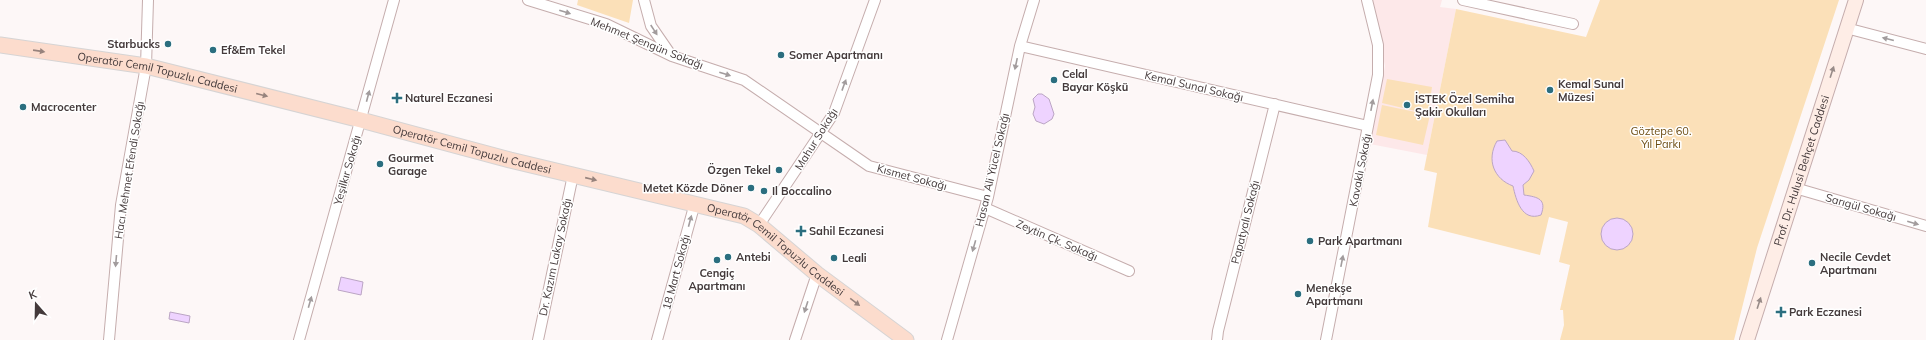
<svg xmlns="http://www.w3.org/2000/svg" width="1926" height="340" font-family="Mulish,sans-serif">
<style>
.built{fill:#fde8e9}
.green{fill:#fbe0b8}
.water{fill:#eed3ff;stroke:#bba5c4}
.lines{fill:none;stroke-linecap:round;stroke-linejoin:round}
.street-casing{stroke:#c5adad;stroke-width:12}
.secondary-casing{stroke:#c5adad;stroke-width:16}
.primary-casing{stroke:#d6d4d4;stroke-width:17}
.street{stroke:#fff;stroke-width:10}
.secondary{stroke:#feede6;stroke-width:14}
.primary{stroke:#fcdccd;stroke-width:15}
.oneway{fill:#a29c9d}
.oneway2{fill:#97837d}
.oneway3{fill:#988b88}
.poi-dot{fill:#2b6e7f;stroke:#fff;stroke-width:1.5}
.labels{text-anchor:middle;stroke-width:3;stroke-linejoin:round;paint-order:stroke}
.street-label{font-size:11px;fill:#443a3b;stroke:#fff}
.poi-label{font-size:11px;font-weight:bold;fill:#443a3b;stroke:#fff;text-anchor:start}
.park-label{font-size:11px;fill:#6c4c12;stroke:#fff}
</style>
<rect width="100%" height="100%" fill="#fdf7f7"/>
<!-- built -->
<path class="built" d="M1370,0H1442L1440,7L1456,9L1427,155L1370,144L1385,66Z"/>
<!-- green -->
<path class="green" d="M578,0H633L629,23L577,5Z
M1600,0H1839L1757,248L1734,340H1560L1564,325L1563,310H1560L1570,265L1559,262L1568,222L1549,217L1540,255L1428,227L1437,173L1424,170L1456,9L1586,37Z
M1387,79L1432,87L1428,114L1382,103Z
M1382,105L1430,115L1423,145L1376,135Z"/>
<!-- water -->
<path class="water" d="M1038,94H1042L1049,99L1054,114L1052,119L1044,124L1036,121L1033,114L1035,107L1033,99Z
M1505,140L1512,151C1523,151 1530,162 1534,171L1529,180L1523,185L1524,195C1538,197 1547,199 1541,215C1522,222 1516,200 1513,186C1494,179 1486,160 1497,141Z
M1601 234a16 16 0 1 1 32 0a16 16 0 1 1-32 0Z
M341,277L363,282L361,295L338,290Z
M170,312L190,316L189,323L169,319Z"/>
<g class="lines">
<!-- street casing -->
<g class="street-casing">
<path id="street" d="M528,0L606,24L672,56L744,80L869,166L988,197
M644,0L651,26L671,55
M1463,0L1573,24
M1846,28L1926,49
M1020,46L1368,126
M1795,188L1926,226
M985,208L1129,271
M759,225L834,113L875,0
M109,340L121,205L146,66L148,0
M299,340L394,0
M538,340L573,175
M657,340L695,203
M795,340L817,274
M947,340L988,197L1020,46L1034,0
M1217,340L1218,331L1275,104
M1326,340L1378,75V45L1367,0"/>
</g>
<!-- secondary casing -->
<g class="secondary-casing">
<g id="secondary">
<path id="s1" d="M1747,340L1856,0"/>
</g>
</g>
<!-- primary casing -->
<g class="primary-casing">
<g id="primary">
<path id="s2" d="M0,45L146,66L361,120L510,160L744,216L759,225L817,274L906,340"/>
</g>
</g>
<!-- street -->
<use href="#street" class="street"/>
<!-- secondary -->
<use href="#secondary" class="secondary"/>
<!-- primary -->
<use href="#primary" class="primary"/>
</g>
<!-- one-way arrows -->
<defs><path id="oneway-solid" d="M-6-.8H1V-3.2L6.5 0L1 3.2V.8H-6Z"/></defs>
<g class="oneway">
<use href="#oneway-solid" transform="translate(565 12) rotate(17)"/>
<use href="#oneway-solid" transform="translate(654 30) rotate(57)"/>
<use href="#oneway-solid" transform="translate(1888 39) rotate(-166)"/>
<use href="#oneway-solid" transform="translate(1016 64) rotate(102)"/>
<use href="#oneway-solid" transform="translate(725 74) rotate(18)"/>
<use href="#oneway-solid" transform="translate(844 85) rotate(-70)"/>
<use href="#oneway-solid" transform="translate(368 96) rotate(-75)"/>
<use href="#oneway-solid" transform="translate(1372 105) rotate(-79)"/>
<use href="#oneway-solid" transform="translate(690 221) rotate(-75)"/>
<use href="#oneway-solid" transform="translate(1913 223) rotate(16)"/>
<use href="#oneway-solid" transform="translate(974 246) rotate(106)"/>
<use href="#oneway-solid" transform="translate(116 261) rotate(95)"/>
<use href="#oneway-solid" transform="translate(1342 261) rotate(-79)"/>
<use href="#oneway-solid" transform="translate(310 302) rotate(-74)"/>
<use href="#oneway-solid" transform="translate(806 307) rotate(108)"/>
</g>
<g class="oneway2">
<use href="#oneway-solid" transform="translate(39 51) rotate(8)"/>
<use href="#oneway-solid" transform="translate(262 95) rotate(14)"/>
<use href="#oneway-solid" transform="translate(591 179) rotate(13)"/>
<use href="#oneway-solid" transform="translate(855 302) rotate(37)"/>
</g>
<g class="oneway3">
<use href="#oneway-solid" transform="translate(1832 72) rotate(-72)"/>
<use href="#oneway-solid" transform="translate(1759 303) rotate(-72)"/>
</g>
<!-- markers -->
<g class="poi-dot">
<circle cx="168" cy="44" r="4"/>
<circle cx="213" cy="50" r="4"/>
<circle cx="781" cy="55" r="4"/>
<circle cx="1054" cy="80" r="4"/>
<circle cx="1550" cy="90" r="4"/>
<path d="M395 92h4v4h4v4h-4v4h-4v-4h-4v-4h4z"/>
<circle cx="1407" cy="105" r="4"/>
<circle cx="23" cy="107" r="4"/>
<circle cx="380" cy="164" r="4"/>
<circle cx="779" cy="170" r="4"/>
<circle cx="751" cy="188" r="4"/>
<circle cx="764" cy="191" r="4"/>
<path d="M799 225h4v4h4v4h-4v4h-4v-4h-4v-4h4z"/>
<circle cx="1310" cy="241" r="4"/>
<circle cx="728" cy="257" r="4"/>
<circle cx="834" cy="258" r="4"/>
<circle cx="717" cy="260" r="4"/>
<circle cx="1812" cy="263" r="4"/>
<circle cx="1298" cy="294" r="4"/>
<path d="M1779 306h4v4h4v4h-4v4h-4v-4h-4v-4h4z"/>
</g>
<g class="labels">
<!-- street labels -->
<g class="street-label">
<text transform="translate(647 43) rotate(22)" y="4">Mehmet Şengün Sokağı</text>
<text dy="4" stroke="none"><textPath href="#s2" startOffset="160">Operatör Cemil Topuzlu Caddesi</textPath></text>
<text transform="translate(1194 86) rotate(13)" y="4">Kemal Sunal Sokağı</text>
<text transform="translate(816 139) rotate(-58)" y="4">Mahur Sokağı</text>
<text dy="4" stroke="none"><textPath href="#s2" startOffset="484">Operatör Cemil Topuzlu Caddesi</textPath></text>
<text transform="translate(129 170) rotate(-81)" y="4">Hacı Mehmet Efendi Sokağı</text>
<text transform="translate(347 170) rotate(-74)" y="4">Yeşilkır Sokağı</text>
<text transform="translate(992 170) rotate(-77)" y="4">Hasan Ali Yücel Sokağı</text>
<text transform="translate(1360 170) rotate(-79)" y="4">Kavaklı Sokağı</text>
<text dy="4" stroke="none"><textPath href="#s1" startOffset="178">Prof. Dr. Hulusi Behçet Caddesi</textPath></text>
<text transform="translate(912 177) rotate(15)" y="4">Kısmet Sokağı</text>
<text transform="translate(1861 207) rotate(16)" y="4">Sarıgül Sokağı</text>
<text transform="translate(1245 222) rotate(-76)" y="4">Papatyalı Sokağı</text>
<text transform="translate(1057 240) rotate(23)" y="4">Zeytin Çk. Sokağı</text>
<text dy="4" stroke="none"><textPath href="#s2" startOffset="808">Operatör Cemil Topuzlu Caddesi</textPath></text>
<text transform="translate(555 257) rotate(-78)" y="4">Dr. Kazım Lakay Sokağı</text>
<text transform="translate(676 272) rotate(-75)" y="4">18 Mart Sokağı</text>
</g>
<!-- poi labels -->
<g class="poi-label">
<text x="160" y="48" text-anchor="end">Starbucks</text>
<text x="221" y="54">Ef&amp;Em Tekel</text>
<text x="789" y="59">Somer Apartmanı</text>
<text x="1062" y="78">Celal<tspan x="1062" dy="13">Bayar Köşkü</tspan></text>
<text x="1558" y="88">Kemal Sunal<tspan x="1558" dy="13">Müzesi</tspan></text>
<text x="405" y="102">Naturel Eczanesi</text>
<text x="1415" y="103">İSTEK Özel Semiha<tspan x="1415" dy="13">Şakir Okulları</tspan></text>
<text x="31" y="111">Macrocenter</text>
<text x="388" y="162">Gourmet<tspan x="388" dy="13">Garage</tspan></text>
<text x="771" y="174" text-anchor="end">Özgen Tekel</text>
<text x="743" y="192" text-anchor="end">Metet Közde Döner</text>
<text x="772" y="195">Il Boccalino</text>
<text x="809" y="235">Sahil Eczanesi</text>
<text x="1318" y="245">Park Apartmanı</text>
<text x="736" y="261">Antebi</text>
<text x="1820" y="261">Necile Cevdet<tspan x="1820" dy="13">Apartmanı</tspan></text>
<text x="842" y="262">Leali</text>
<text x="717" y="277" text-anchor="middle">Cengiç<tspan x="717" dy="13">Apartmanı</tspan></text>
<text x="1306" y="292">Menekşe<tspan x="1306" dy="13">Apartmanı</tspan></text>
<text x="1789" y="316">Park Eczanesi</text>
</g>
<!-- park labels -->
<g class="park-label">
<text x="1661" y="135">Göztepe 60.<tspan x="1661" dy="13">Yıl Parkı</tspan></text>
</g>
</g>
<!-- north arrow -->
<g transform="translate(36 304) rotate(340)" stroke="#ffffff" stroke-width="3" paint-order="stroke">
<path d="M0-3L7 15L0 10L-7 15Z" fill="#443a3b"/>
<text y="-6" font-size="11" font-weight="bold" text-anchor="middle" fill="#443a3b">K</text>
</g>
</svg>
